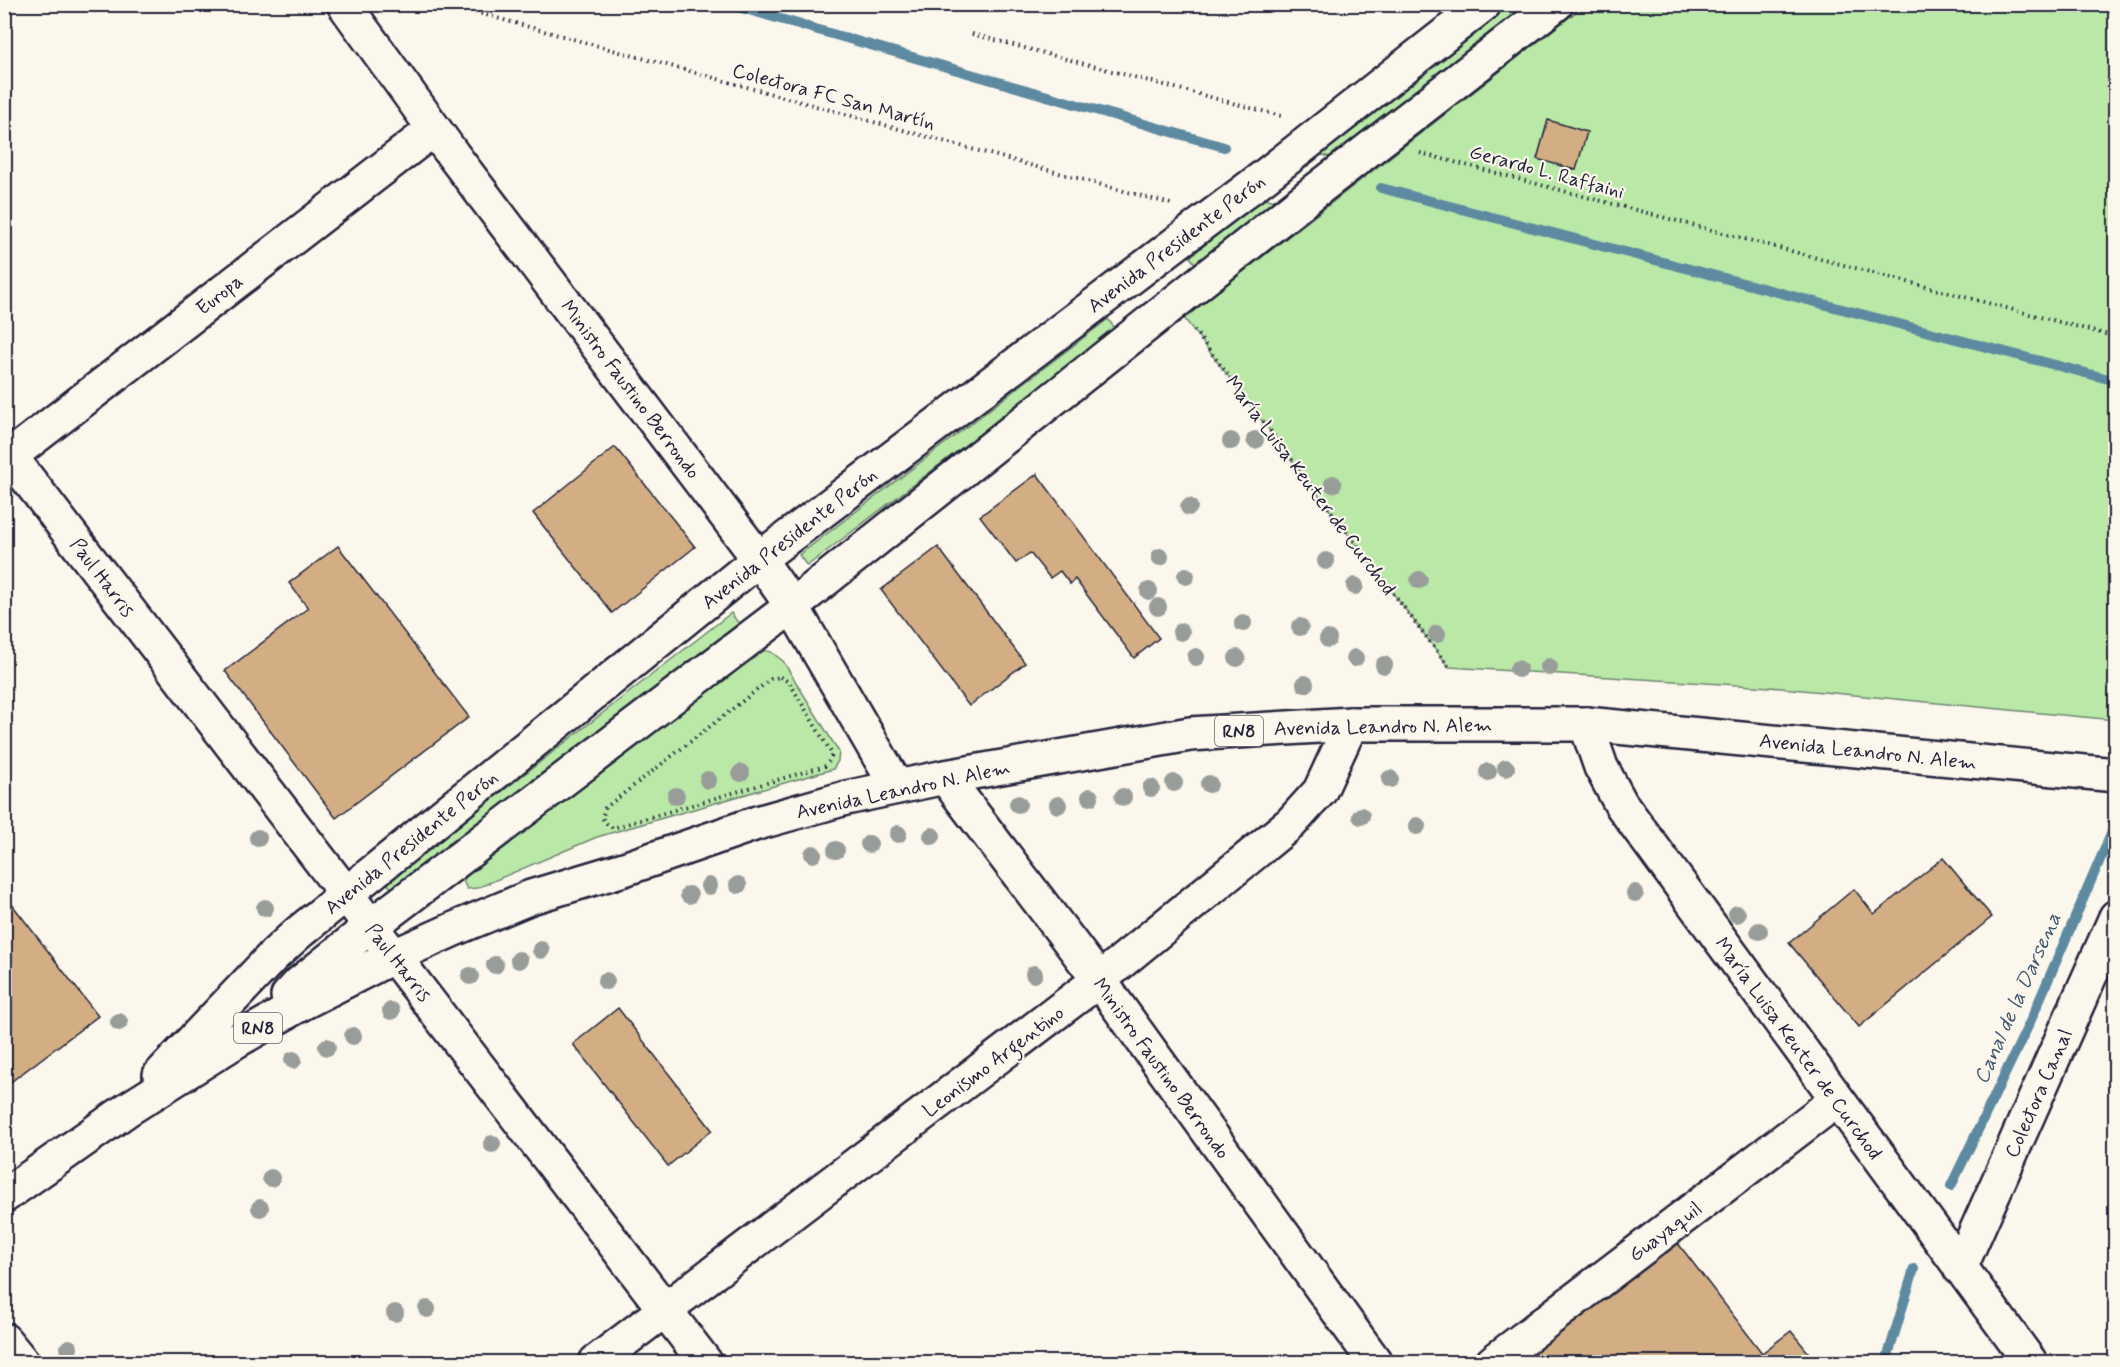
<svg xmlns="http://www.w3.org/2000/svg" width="2120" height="1367" font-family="Mynerve,sans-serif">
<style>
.green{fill:#b9e8a7;stroke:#6e8571;stroke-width:1.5}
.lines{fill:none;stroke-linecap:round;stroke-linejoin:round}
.stream{stroke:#5d8aa0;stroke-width:10}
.building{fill:#d3ae85;stroke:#22223b;stroke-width:1.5}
.minor-casing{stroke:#22223b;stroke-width:38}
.major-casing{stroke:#22223b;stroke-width:38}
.path{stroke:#22223b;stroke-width:4;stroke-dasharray:1.5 4.5;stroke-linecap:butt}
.minor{stroke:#fbf7ec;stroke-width:33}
.major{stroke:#fbf7ec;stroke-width:33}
.tree{fill:#999d9a}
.labels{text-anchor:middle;stroke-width:4.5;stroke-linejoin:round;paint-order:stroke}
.shield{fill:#fbf7ec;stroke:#636270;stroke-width:1.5}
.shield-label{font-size:18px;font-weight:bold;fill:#22223b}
.street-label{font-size:20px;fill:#22223b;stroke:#fbf7ec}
.water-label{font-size:21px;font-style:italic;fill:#3f566e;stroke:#fbf7ec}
</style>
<rect width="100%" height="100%" fill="#fbf7ec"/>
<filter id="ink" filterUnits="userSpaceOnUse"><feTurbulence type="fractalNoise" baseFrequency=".0167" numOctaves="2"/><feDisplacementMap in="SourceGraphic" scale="12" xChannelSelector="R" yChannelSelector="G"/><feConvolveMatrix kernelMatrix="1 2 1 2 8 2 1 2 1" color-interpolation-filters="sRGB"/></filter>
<g filter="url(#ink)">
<!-- green -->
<path class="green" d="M1508,5H1530L1334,158L1318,154Z
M1585,5H2115V720L1770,687L1449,667L1184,318Z
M1263,197L1277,202L1197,266L1190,257Z
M1108,319L1116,330L807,566L799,555Z
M731,613L739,624L395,893L386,882Z
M760,649L771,652L783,661L839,752L838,761L833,769L597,837L477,888L467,889L463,881L469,872Z"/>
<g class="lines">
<!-- stream -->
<path class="stream" d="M728,4L1224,147
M1381,188L2116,381
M2115,986L2116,987
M1951,1186L2030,1022L2115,825
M1886,1362L1914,1269"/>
</g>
<!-- building -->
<path class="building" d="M1548,120L1587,132L1576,170L1537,159Z
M615,447L695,547L612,613L533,513Z
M1037,474L1159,638L1134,658L1075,579L1070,584L1060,571L1050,578L1030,553L1016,563L980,516Z
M338,546L469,717L336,818L225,671L308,608L289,583Z
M938,547L1025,663L969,706L881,590Z
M1943,858L1992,917L1859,1027L1789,943L1854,889L1874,914Z
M4,894L98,1016L4,1087Z
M618,1008L712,1130L668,1166L573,1044Z
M1677,1242L1762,1353L1791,1331L1816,1362H1520Z"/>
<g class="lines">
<!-- minor casing -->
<g class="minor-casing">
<path id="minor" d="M344,4L453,155L759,559L792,606L897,787
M4,448L705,1362
M4,461L434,129
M1586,724L1601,767L1621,804L2030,1362
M945,777L1099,980L1375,1362
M1960,1268L2116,917
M4,1340L22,1362
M596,1362L1099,980L1291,823L1320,791L1351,724
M1493,1362L1837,1100"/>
</g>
<!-- major casing -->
<g class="major-casing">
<path id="major" d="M288,996L300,983L371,926L792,606L1314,192L1556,4
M160,1075L274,955L298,933L759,559L1265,176L1484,4
M4,1196L128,1109L236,1041L304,1002L394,956L461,926L531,897L624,869L757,823L846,798L945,777L1190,734L1351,724H1586L2116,775"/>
</g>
<!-- path -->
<path class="path" d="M446,4L1171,204
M972,34L1285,117
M1420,153L2116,337
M1194,330L1449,667
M780,677L789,682L832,754L830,760L825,766L613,828L607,824L602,818L605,808L771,679Z"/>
<!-- minor -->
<use href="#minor" class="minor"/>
<!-- major -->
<use href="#major" class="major"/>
</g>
<!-- trees -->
<g class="tree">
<circle cx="1255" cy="440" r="9"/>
<circle cx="1231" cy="441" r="9"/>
<circle cx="1333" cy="484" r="9"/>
<circle cx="1189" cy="507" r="9"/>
<circle cx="1160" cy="557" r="9"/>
<circle cx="1326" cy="561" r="9"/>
<circle cx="1186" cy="576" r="9"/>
<circle cx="1419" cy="580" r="9"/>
<circle cx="1355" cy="586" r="9"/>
<circle cx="1149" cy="591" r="9"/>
<circle cx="1158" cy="607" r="9"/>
<circle cx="1243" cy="623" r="9"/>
<circle cx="1300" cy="627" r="9"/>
<circle cx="1181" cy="632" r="9"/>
<circle cx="1437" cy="634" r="9"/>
<circle cx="1328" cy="639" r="9"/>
<circle cx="1196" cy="657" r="9"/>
<circle cx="1237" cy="658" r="9"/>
<circle cx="1355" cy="658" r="9"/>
<circle cx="1384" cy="665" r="9"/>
<circle cx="1549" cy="667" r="9"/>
<circle cx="1518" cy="669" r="9"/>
<circle cx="1305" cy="684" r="9"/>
<circle cx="1506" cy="768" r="9"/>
<circle cx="1488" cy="772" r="9"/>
<circle cx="741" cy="773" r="9"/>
<circle cx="1390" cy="779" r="9"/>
<circle cx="708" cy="780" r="9"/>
<circle cx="1174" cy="783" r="9"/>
<circle cx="1209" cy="784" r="9"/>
<circle cx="1151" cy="788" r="9"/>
<circle cx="676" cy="796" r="9"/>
<circle cx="1090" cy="797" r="9"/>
<circle cx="1123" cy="797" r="9"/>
<circle cx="1018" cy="804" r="9"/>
<circle cx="1058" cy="805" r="9"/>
<circle cx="1361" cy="816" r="9"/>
<circle cx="1417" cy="826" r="9"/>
<circle cx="898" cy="834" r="9"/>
<circle cx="932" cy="836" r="9"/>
<circle cx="258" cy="838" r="9"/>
<circle cx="869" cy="844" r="9"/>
<circle cx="836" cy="850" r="9"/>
<circle cx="813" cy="854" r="9"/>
<circle cx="738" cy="885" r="9"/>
<circle cx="709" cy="886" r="9"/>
<circle cx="1635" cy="893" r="9"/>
<circle cx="689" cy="895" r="9"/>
<circle cx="265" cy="908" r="9"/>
<circle cx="1737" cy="914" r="9"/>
<circle cx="1759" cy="931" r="9"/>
<circle cx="541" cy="950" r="9"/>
<circle cx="519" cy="960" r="9"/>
<circle cx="495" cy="965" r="9"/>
<circle cx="1034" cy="974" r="9"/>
<circle cx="470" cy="976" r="9"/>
<circle cx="606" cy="981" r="9"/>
<circle cx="391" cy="1011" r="9"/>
<circle cx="119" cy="1022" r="9"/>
<circle cx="353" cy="1036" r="9"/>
<circle cx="327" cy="1047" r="9"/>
<circle cx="293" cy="1060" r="9"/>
<circle cx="492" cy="1144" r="9"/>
<circle cx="271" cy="1178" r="9"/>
<circle cx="260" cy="1208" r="9"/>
<circle cx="427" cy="1309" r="9"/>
<circle cx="395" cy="1313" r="9"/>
<circle cx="69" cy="1348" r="9"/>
</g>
</g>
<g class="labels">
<!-- shield labels -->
<g class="shield">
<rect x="1215" y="716" width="48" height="30" rx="4.5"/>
<rect x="234" y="1013" width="48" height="30" rx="4.5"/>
</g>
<g class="shield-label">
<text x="1239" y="737">RN8</text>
<text x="258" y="1034">RN8</text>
</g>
<!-- street labels -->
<g class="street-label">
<text transform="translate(834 96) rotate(15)" y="7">Colectora FC San Martín</text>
<text transform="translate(1547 171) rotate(15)" y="7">Gerardo L. Raffaini</text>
<text transform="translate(1176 243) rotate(-37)" y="7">Avenida Presidente Perón</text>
<text transform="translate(219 294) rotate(-38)" y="7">Europa</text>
<text transform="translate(631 389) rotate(53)" y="7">Ministro Faustino Berrondo</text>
<text transform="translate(1311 485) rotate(53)" y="7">María Luisa Keuter de Curchod</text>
<text transform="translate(789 538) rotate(-38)" y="7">Avenida Presidente Perón</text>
<text transform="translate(103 577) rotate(53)" y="7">Paul Harris</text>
<text transform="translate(1383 726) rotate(-1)" y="7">Avenida Leandro N. Alem</text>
<text transform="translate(1868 751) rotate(6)" y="7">Avenida Leandro N. Alem</text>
<text transform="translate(903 789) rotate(-12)" y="7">Avenida Leandro N. Alem</text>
<text transform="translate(411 842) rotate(-39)" y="7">Avenida Presidente Perón</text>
<text transform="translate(399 962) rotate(52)" y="7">Paul Harris</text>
<text transform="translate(1799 1048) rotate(54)" y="7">María Luisa Keuter de Curchod</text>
<text transform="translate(993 1061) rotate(-37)" y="7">Leonismo Argentino</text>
<text transform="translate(1162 1068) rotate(54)" y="7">Ministro Faustino Berrondo</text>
<text transform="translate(2038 1093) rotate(-66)" y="7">Colectora Canal</text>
<text transform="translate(1665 1231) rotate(-37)" y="7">Guayaquil</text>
</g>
<!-- water labels -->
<g class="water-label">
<text transform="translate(2017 998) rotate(-66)" y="7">Canal de la Darsena</text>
</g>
</g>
<!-- margin -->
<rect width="2120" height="1367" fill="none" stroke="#fbf7ec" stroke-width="24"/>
<rect x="12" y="12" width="2096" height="1343" fill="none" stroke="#22223b" stroke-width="2" filter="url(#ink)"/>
</svg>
